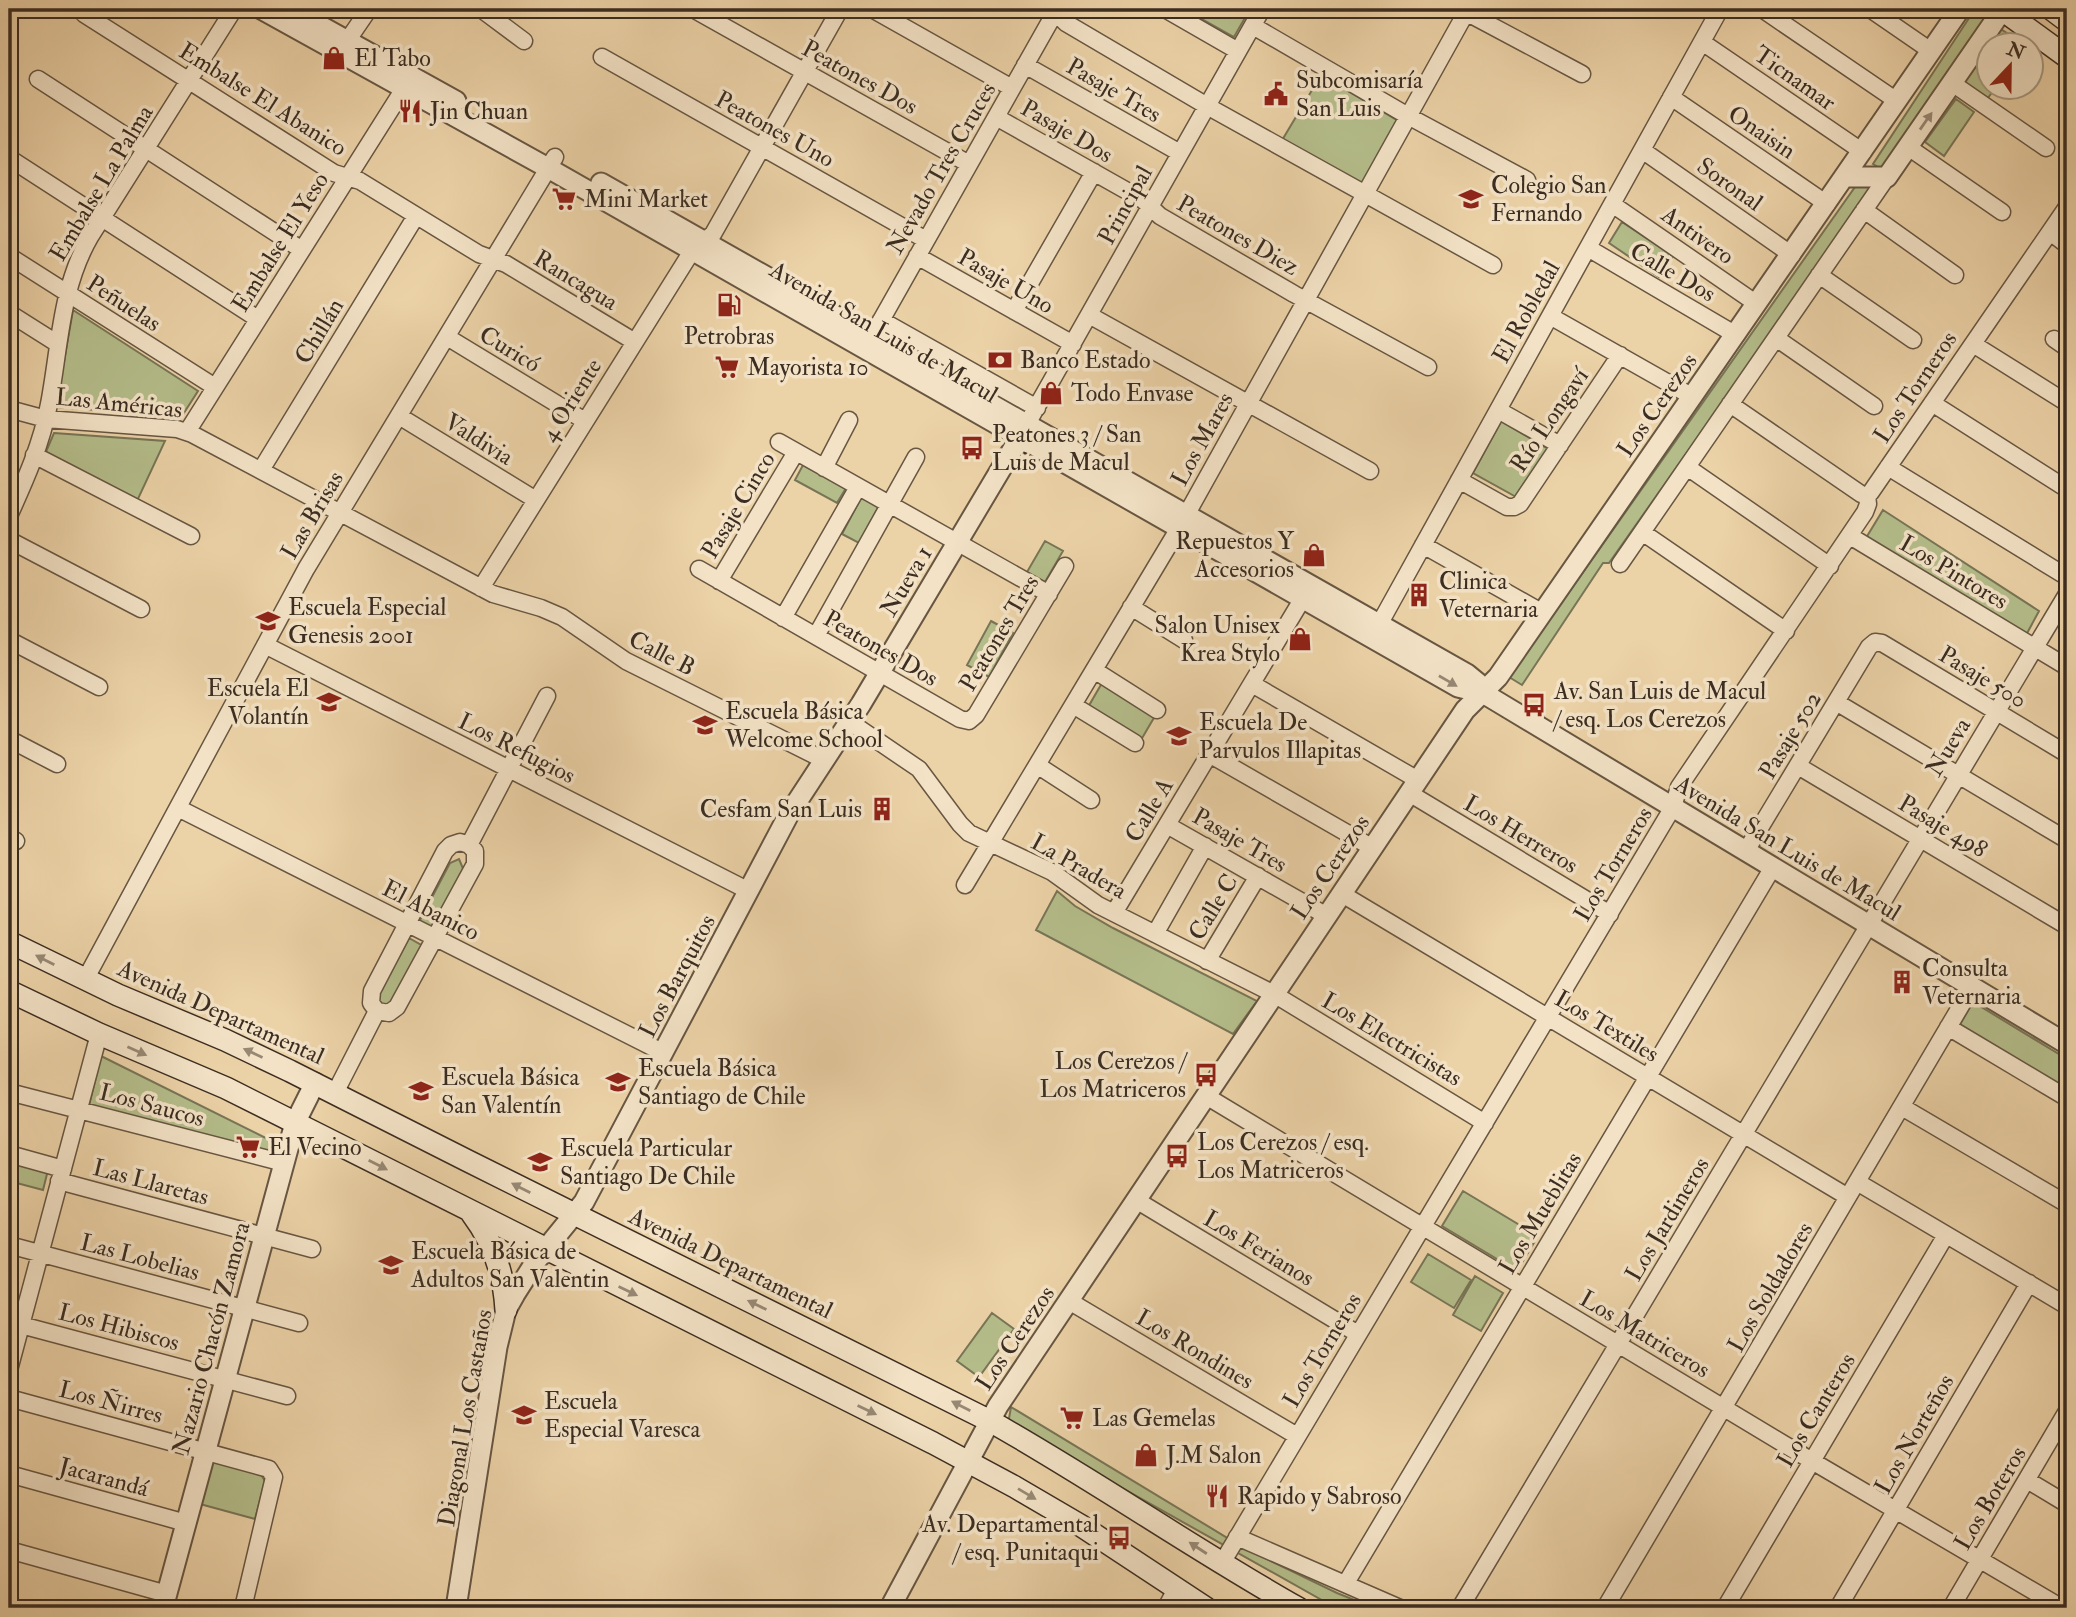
<svg xmlns="http://www.w3.org/2000/svg" width="2076" height="1617" font-family="'IM FELL Double Pica',serif">
<style>
.green{fill:#b4bd8a;stroke:#787556;stroke-width:2}
.lines{fill:none;stroke-linecap:round;stroke-linejoin:round}
.minor-casing{stroke:#675642;stroke-width:19}
.tertiary-casing{stroke:#675642;stroke-width:23}
.secondary-casing{stroke:#3b2d21;stroke-width:24}
.minor{stroke:#f3e2c6;stroke-width:16}
.tertiary{stroke:#f3e2c6;stroke-width:19}
.secondary{stroke:#f3e2c6;stroke-width:21}
.oneway{fill:#978874}
.labels{text-anchor:middle;stroke-width:7;stroke-linejoin:round;paint-order:stroke}
.poi-label{font-size:24px;fill:#3b2d21;stroke:#f3e2c6;text-anchor:start}
.street-label{font-size:24px;fill:#3b2d21;stroke:#f3e2c6}
</style>
<rect width="100%" height="100%" fill="#ecd2a7"/>
<filter id="stains"><feTurbulence type="fractalNoise" baseFrequency=".00286" numOctaves="4"/><feColorMatrix values="0 0 0 0 .2 0 0 0 0 .09 0 0 0 0 .02 0 0 0 .5 -.17"/></filter>
<radialGradient id="worn" r=".72"><stop offset=".6" stop-color="#630" stop-opacity="0"/><stop offset="1" stop-color="#630" stop-opacity=".3"/></radialGradient>
<!-- green -->
<path class="green" d="M1184,9H1250L1234,37Z
M1975,9L1990,18L1883,170L1873,164Z
M1999,28L2024,44L1988,46V88H1995L1988,98L1963,82Z
M1321,75L1400,122L1360,188L1281,142Z
M1956,99L1974,112L1944,156L1925,142Z
M1855,187H1872L1868,196L1609,563H1603L1522,685L1509,677Z
M1622,222L1673,256L1659,277L1609,243Z
M73,310L198,391L182,416L56,407Z
M1501,421L1548,449L1518,498L1473,473Z
M54,433L165,441L137,501L45,454Z
M803,465L846,488L837,503L795,480Z
M862,496L879,506L859,543L842,534Z
M1883,510L2039,611L2025,637L1866,538Z
M1045,541L1063,551L1045,582L1027,572Z
M991,621L1013,633L989,677L967,665Z
M1102,683L1155,716L1141,740L1087,709Z
M459,859L464,871L433,930L419,922L450,863Z
M1057,891L1075,906L1113,928L1257,1001L1233,1034L1036,930Z
M409,938L423,946L392,1005L379,1008L377,998Z
M1973,1002L2067,1059V1093L1958,1028Z
M101,1056L282,1146L279,1157L88,1110Z
M9,1160L48,1170L43,1190L9,1181Z
M1463,1191L1538,1236L1517,1271L1442,1226Z
M1428,1254L1471,1280L1454,1308L1411,1282Z
M1475,1276L1503,1293L1481,1331L1453,1315Z
M992,1313L1014,1329L979,1377L957,1361Z
M1011,1407L1244,1548L1337,1593L1374,1608H1336L1008,1424Z
M212,1460L260,1473L265,1481L255,1519L200,1504Z"/>
<g class="lines">
<!-- minor casing -->
<g class="minor-casing">
<path id="minor" d="M481,9L524,41
M693,9L969,164
M872,9L1012,88
M1052,9L1066,23L1207,106L1493,265
M1165,9L1238,51
M1460,9L1582,74
M1762,9L1897,101
M1870,9L1931,51
M84,14L334,173L360,181L479,254L506,264L635,342
M1253,26L1408,116L1527,180
M1702,42L1863,152
M341,50L369,9
M602,57L926,240
M1025,65L1180,153
M38,79L302,250
M1952,83L2046,148
M1671,97L1827,204
M996,117L1143,200L1160,216L1294,294L1428,367
M1908,147L2002,212
M1642,150L1792,255
M9,158L258,319
M1612,204L1757,304
M1864,210L1955,275
M2050,232L2067,245
M1588,248L1736,335
M9,256L215,387
M917,256L1073,344
M1819,275L1913,340
M1014,311L1094,172
M9,313L58,344
M1089,315L1370,471
M1550,316L1693,397
M881,320L1037,408
M447,337L585,421
M1776,338L1874,406
M2054,339L2067,348
M1973,344L2067,403
M866,347L1057,9
M1932,403L2067,489
M1730,404L1861,494L1867,496
M9,409L46,419L177,429L192,434L493,594L541,608L562,617L626,661L824,760
M1498,410L1560,445
M399,416L536,500
M1027,424L1262,9
M187,432L410,79
M779,442L1049,594
M34,455L191,536
M1687,467L1830,566
M1888,467L2067,577
M824,468L849,420
M261,470L416,216
M1459,480L1507,507H1514L1520,504L1620,355
M1867,496L1871,492L2067,207
M9,516C25,481 42,443 49,404C60,347 60,289 90,237L234,9
M1642,532L1786,631
M1850,536L2067,667
M9,540L141,609
M1423,545L1543,613
M1620,564L1887,177
M699,569L960,719L969,721L976,715L1065,566
M719,581L796,452
M481,588L692,251L713,234L840,9
M1131,607L1184,640
M783,618L858,487
M1375,632L1720,9
M816,636L916,457
M9,640L99,687
M265,645L749,891
M1094,670L1157,710
M1252,684L1418,780
M1836,702L2067,840
M1073,705L1135,743
M850,722L919,769L960,824L969,833L1052,872L1098,905L1274,994L1485,1123
M9,739L57,764
M1209,754L1373,848
M1037,765L1091,800
M1798,766L2065,925
M1409,793L1610,914
M178,808L664,1053
M1167,825L1327,916
M9,837L16,841
M460,842L469,845L475,851V864L397,1007L389,1013L377,1011L371,1003L372,991L445,851L451,845Z
M469,845L547,696
M1746,851L1869,647L1875,642L1882,643L2067,754
M965,885L1179,528L1468,9
M1342,894L1848,1197
M1114,913L1309,588
M1155,934L1205,846
M1207,961L1258,876
M85,980L306,569L555,157
M1948,1027L2067,1098
M9,1092L284,1163
M335,1093L377,1011
M1206,1096L1812,1461L2062,1608
M1902,1107L2067,1204
M9,1154L63,1169
M59,1181L312,1249
M1857,1182L2067,1306
M1136,1200L1358,1334
M9,1245L299,1323
M1069,1301L1297,1436
M21,1325L287,1396
M9,1370L99,1034
M9,1398L269,1469L274,1477L243,1608
M9,1474L186,1523
M2027,1480L2067,1504
M1237,1537L1400,1608
M9,1550L167,1594
M1222,1563L1673,807L1679,787L1865,512L1868,504L1867,496
M1346,1583L1773,867
M1166,1608L1176,1589
M1460,1608L2067,594
M1605,1608L1972,987
M1725,1608L1946,1235
M1838,1608L2029,1283
M1951,1608L2067,1411"/>
</g>
<!-- tertiary casing -->
<g class="tertiary-casing">
<path id="tertiary" d="M261,9L548,168L1458,687L1483,693L2067,1044
M290,9L456,101
M1846,177H1887L2003,9
M601,183L1467,674L1478,683L1483,693
M163,1608L295,1123L315,1083
M456,1608L497,1347L506,1310L515,1294L536,1261L584,1202L789,814L861,704L1026,427
M890,1608L998,1406L1465,710L1498,677L1960,9"/>
</g>
<!-- secondary casing -->
<g class="secondary-casing">
<path id="secondary" d="M2001,9L2067,57
M2051,9L2067,21
M9,942L118,995L225,1040L290,1071L468,1161L990,1421C1095,1480 1193,1549 1298,1608
M9,991L99,1034L226,1088L933,1443L1015,1487L1080,1525L1206,1608
M472,1214C494,1243 504,1274 506,1310"/>
</g>
<!-- minor -->
<use href="#minor" class="minor"/>
<!-- tertiary -->
<use href="#tertiary" class="tertiary"/>
<!-- secondary -->
<use href="#secondary" class="secondary"/>
</g>
<!-- one-way arrows -->
<defs><path id="oneway-solid" d="M-6-.8H1V-3.2L6.5 0L1 3.2V.8H-6Z" transform="scale(1.75)"/></defs>
<g class="oneway">
<use href="#oneway-solid" transform="translate(1926 121) rotate(-55)"/>
<use href="#oneway-solid" transform="translate(1448 681) rotate(30)"/>
<use href="#oneway-solid" transform="translate(45 960) rotate(-153)"/>
<use href="#oneway-solid" transform="translate(137 1051) rotate(24)"/>
<use href="#oneway-solid" transform="translate(253 1053) rotate(-155)"/>
<use href="#oneway-solid" transform="translate(378 1165) rotate(27)"/>
<use href="#oneway-solid" transform="translate(521 1188) rotate(-153)"/>
<use href="#oneway-solid" transform="translate(628 1291) rotate(26)"/>
<use href="#oneway-solid" transform="translate(757 1305) rotate(-154)"/>
<use href="#oneway-solid" transform="translate(961 1406) rotate(-153)"/>
<use href="#oneway-solid" transform="translate(867 1410) rotate(26)"/>
<use href="#oneway-solid" transform="translate(1027 1494) rotate(31)"/>
<use href="#oneway-solid" transform="translate(1198 1548) rotate(-147)"/>
</g>
<!-- icons -->
<defs>
<g id="shop-bare" transform="scale(1.89)"><path d="M-5-2.5h2.3a2.7 3.5 0 0 1 5.4 0H5L5.5 6h-11ZM-1.5-2.5h3a1.5 2.3 0 0 0-3 0Z" fill="#8f2418" stroke="#f3e2c6" stroke-width="2.5" paint-order="stroke"/></g>
<g id="civic-bare" transform="scale(1.89)"><path d="M-.6-6.5H3V-4.5H.6V-3L4-1V1h2V6H-6V1h2V-1L-.6-3ZM-1.2 2.5V6h2.4V2.5Z" fill="#8f2418" stroke="#f3e2c6" stroke-width="2.5" paint-order="stroke"/></g>
<g id="restaurant-bare" transform="scale(1.89)"><path d="M-5-6h1v4h1v-4h1v4h1v-4h1v5L-1.5 .5V6h-2V.5L-5-1ZM5-6V6H3V1.5H1.5Q1.5-4 5-6Z" fill="#8f2418" stroke="#f3e2c6" stroke-width="2.5" paint-order="stroke"/></g>
<g id="supermarket-bare" transform="scale(1.89)"><path d="M-6-5.5h2.5l.6 2H6L4.5 2H-2.5L-4.4-4H-6ZM-1.5 3.2a1.3 1.3 0 1 0 .1 0ZM3 3.2a1.3 1.3 0 1 0 .1 0Z" fill="#8f2418" stroke="#f3e2c6" stroke-width="2.5" paint-order="stroke"/></g>
<g id="school-bare" transform="scale(1.89)"><path d="M0-5L7-2L0 1L-7-2ZM-4 1L0 2.5L4 1V4Q0 6-4 4Z" fill="#8f2418" stroke="#f3e2c6" stroke-width="2.5" paint-order="stroke"/></g>
<g id="fuel-bare" transform="scale(1.89)"><path d="M-5.5-6h7V0h2V4h1.3V-2.5L3-4.5l.8-.8L6-3V5H2.5V1h-1V6h-7ZM-4.2-4.7v3.2H.2V-4.7Z" fill="#8f2418" stroke="#f3e2c6" stroke-width="2.5" paint-order="stroke"/></g>
<g id="bank-bare" transform="scale(1.89)"><path d="M-6-4H6V4H-6ZM0-2.3a2.3 2.3 0 1 0 0 4.6a2.3 2.3 0 1 0 0-4.6Z" fill="#8f2418" stroke="#f3e2c6" stroke-width="2.5" paint-order="stroke"/></g>
<g id="bus-bare" transform="scale(1.89)"><path d="M-5-6H5V4H4V6H2V4H-2V6H-4V4H-5ZM-3.5-4V0h7V-4ZM-3.5 1.2v1.5H-2V1.2ZM2 1.2v1.5H3.5V1.2Z" fill="#8f2418" stroke="#f3e2c6" stroke-width="2.5" paint-order="stroke"/></g>
<g id="building-bare" transform="scale(1.89)"><path d="M-4-6H4V6H1V3H-1V6H-4ZM-2.5-4.3h1.7v1.8h-1.7ZM.8-4.3h1.7v1.8H.8ZM-2.5-1h1.7V.8h-1.7ZM.8-1h1.7V.8H.8Z" fill="#8f2418" stroke="#f3e2c6" stroke-width="2.5" paint-order="stroke"/></g>
</defs>
<g fill-rule="evenodd">
<use href="#shop-bare" x="334" y="58"/>
<use href="#civic-bare" x="1276" y="94"/>
<use href="#restaurant-bare" x="410" y="111"/>
<use href="#supermarket-bare" x="564" y="199"/>
<use href="#school-bare" x="1471" y="199"/>
<use href="#fuel-bare" x="729" y="305"/>
<use href="#bank-bare" x="1000" y="360"/>
<use href="#supermarket-bare" x="727" y="367"/>
<use href="#shop-bare" x="1051" y="393"/>
<use href="#bus-bare" x="972" y="448"/>
<use href="#shop-bare" x="1314" y="555"/>
<use href="#building-bare" x="1419" y="595"/>
<use href="#school-bare" x="268" y="621"/>
<use href="#shop-bare" x="1300" y="639"/>
<use href="#school-bare" x="329" y="702"/>
<use href="#bus-bare" x="1534" y="705"/>
<use href="#school-bare" x="705" y="725"/>
<use href="#school-bare" x="1179" y="736"/>
<use href="#building-bare" x="882" y="809"/>
<use href="#building-bare" x="1902" y="982"/>
<use href="#bus-bare" x="1206" y="1075"/>
<use href="#school-bare" x="618" y="1082"/>
<use href="#school-bare" x="421" y="1091"/>
<use href="#supermarket-bare" x="248" y="1147"/>
<use href="#bus-bare" x="1177" y="1156"/>
<use href="#school-bare" x="540" y="1162"/>
<use href="#school-bare" x="391" y="1265"/>
<use href="#school-bare" x="524" y="1415"/>
<use href="#supermarket-bare" x="1072" y="1418"/>
<use href="#shop-bare" x="1146" y="1455"/>
<use href="#restaurant-bare" x="1217" y="1496"/>
<use href="#bus-bare" x="1119" y="1538"/>
</g>
<g class="labels">
<!-- poi labels -->
<g class="poi-label">
<text x="354" y="66">El Tabo</text>
<text x="1296" y="88">Subcomisaría<tspan x="1296" dy="28">San Luis</tspan></text>
<text x="430" y="119">Jin Chuan</text>
<text x="1491" y="193">Colegio San<tspan x="1491" dy="28">Fernando</tspan></text>
<text x="584" y="207">Mini Market</text>
<text x="729" y="344" text-anchor="middle">Petrobras</text>
<text x="1020" y="368">Banco Estado</text>
<text x="747" y="375">Mayorista 10</text>
<text x="1071" y="401">Todo Envase</text>
<text x="992" y="442">Peatones 3 / San<tspan x="992" dy="28">Luis de Macul</tspan></text>
<text x="1294" y="549" text-anchor="end">Repuestos Y<tspan x="1294" dy="28">Accesorios</tspan></text>
<text x="1439" y="589">Clinica<tspan x="1439" dy="28">Veternaria</tspan></text>
<text x="288" y="615">Escuela Especial<tspan x="288" dy="28">Genesis 2001</tspan></text>
<text x="1280" y="633" text-anchor="end">Salon Unisex<tspan x="1280" dy="28">Krea Stylo</tspan></text>
<text x="309" y="696" text-anchor="end">Escuela El<tspan x="309" dy="28">Volantín</tspan></text>
<text x="1554" y="699">Av. San Luis de Macul<tspan x="1554" dy="28">/ esq. Los Cerezos</tspan></text>
<text x="725" y="719">Escuela Básica<tspan x="725" dy="28">Welcome School</tspan></text>
<text x="1199" y="730">Escuela De<tspan x="1199" dy="28">Parvulos Illapitas</tspan></text>
<text x="862" y="817" text-anchor="end">Cesfam San Luis</text>
<text x="1922" y="976">Consulta<tspan x="1922" dy="28">Veternaria</tspan></text>
<text x="1186" y="1069" text-anchor="end">Los Cerezos /<tspan x="1186" dy="28">Los Matriceros</tspan></text>
<text x="638" y="1076">Escuela Básica<tspan x="638" dy="28">Santiago de Chile</tspan></text>
<text x="441" y="1085">Escuela Básica<tspan x="441" dy="28">San Valentín</tspan></text>
<text x="1197" y="1150">Los Cerezos / esq.<tspan x="1197" dy="28">Los Matriceros</tspan></text>
<text x="268" y="1155">El Vecino</text>
<text x="560" y="1156">Escuela Particular<tspan x="560" dy="28">Santiago De Chile</tspan></text>
<text x="411" y="1259">Escuela Básica de<tspan x="411" dy="28">Adultos San Valentin</tspan></text>
<text x="544" y="1409">Escuela<tspan x="544" dy="28">Especial Varesca</tspan></text>
<text x="1092" y="1426">Las Gemelas</text>
<text x="1166" y="1463">J.M Salon</text>
<text x="1237" y="1504">Rapido y Sabroso</text>
<text x="1099" y="1532" text-anchor="end">Av. Departamental<tspan x="1099" dy="28">/ esq. Punitaqui</tspan></text>
</g>
<!-- street labels -->
<g class="street-label">
<text transform="translate(860 77) rotate(29)" y="8">Peatones Dos</text>
<text transform="translate(1795 78) rotate(35)" y="8">Ticnamar</text>
<text transform="translate(1114 90) rotate(30)" y="8">Pasaje Tres</text>
<text transform="translate(263 99) rotate(32)" y="8">Embalse El Abanico</text>
<text transform="translate(775 129) rotate(29)" y="8">Peatones Uno</text>
<text transform="translate(1067 131) rotate(30)" y="8">Pasaje Dos</text>
<text transform="translate(1762 132) rotate(34)" y="8">Onaisin</text>
<text transform="translate(941 168) rotate(-60)" y="8">Nevado Tres Cruces</text>
<text transform="translate(101 183) rotate(-59)" y="8">Embalse La Palma</text>
<text transform="translate(1730 184) rotate(35)" y="8">Soronal</text>
<text transform="translate(1125 205) rotate(-61)" y="8">Principal</text>
<text transform="translate(1238 235) rotate(30)" y="8">Peatones Diez</text>
<text transform="translate(1698 235) rotate(35)" y="8">Antivero</text>
<text transform="translate(280 242) rotate(-58)" y="8">Embalse El Yeso</text>
<text transform="translate(1673 272) rotate(30)" y="8">Calle Dos</text>
<text transform="translate(576 280) rotate(31)" y="8">Rancagua</text>
<text transform="translate(1006 281) rotate(30)" y="8">Pasaje Uno</text>
<text transform="translate(124 303) rotate(33)" y="8">Peñuelas</text>
<text transform="translate(1526 312) rotate(-61)" y="8">El Robledal</text>
<text transform="translate(319 331) rotate(-59)" y="8">Chillán</text>
<text transform="translate(884 332) rotate(30)" y="8">Avenida San Luis de Macul</text>
<text transform="translate(510 349) rotate(31)" y="8">Curicó</text>
<text transform="translate(1915 387) rotate(-56)" y="8">Los Torneros</text>
<text transform="translate(571 400) rotate(-58)" y="8">4 Oriente</text>
<text transform="translate(119 403) rotate(6)" y="8">Las Américas</text>
<text transform="translate(1657 405) rotate(-55)" y="8">Los Cerezos</text>
<text transform="translate(1549 420) rotate(-56)" y="8">Río Longaví</text>
<text transform="translate(479 439) rotate(32)" y="8">Valdivia</text>
<text transform="translate(1202 439) rotate(-61)" y="8">Los Mares</text>
<text transform="translate(738 505) rotate(-59)" y="8">Pasaje Cinco</text>
<text transform="translate(312 515) rotate(-59)" y="8">Las Brisas</text>
<text transform="translate(1954 572) rotate(31)" y="8">Los Pintores</text>
<text transform="translate(906 581) rotate(-59)" y="8">Nueva 1</text>
<text transform="translate(999 633) rotate(-59)" y="8">Peatones Tres</text>
<text transform="translate(881 648) rotate(30)" y="8">Peatones Dos</text>
<text transform="translate(662 653) rotate(27)" y="8">Calle B</text>
<text transform="translate(1983 677) rotate(31)" y="8">Pasaje 500</text>
<text transform="translate(1790 735) rotate(-59)" y="8">Pasaje 502</text>
<text transform="translate(1948 747) rotate(-59)" y="8">Nueva</text>
<text transform="translate(517 748) rotate(27)" y="8">Los Refugios</text>
<text transform="translate(1149 810) rotate(-59)" y="8">Calle A</text>
<text transform="translate(1943 826) rotate(31)" y="8">Pasaje 498</text>
<text transform="translate(1521 834) rotate(31)" y="8">Los Herreros</text>
<text transform="translate(1240 840) rotate(30)" y="8">Pasaje Tres</text>
<text transform="translate(1788 848) rotate(31)" y="8">Avenida San Luis de Macul</text>
<text transform="translate(1613 864) rotate(-59)" y="8">Los Torneros</text>
<text transform="translate(1079 866) rotate(30)" y="8">La Pradera</text>
<text transform="translate(1330 867) rotate(-56)" y="8">Los Cerezos</text>
<text transform="translate(1213 907) rotate(-59)" y="8">Calle C</text>
<text transform="translate(431 910) rotate(27)" y="8">El Abanico</text>
<text transform="translate(677 976) rotate(-62)" y="8">Los Barquitos</text>
<text transform="translate(221 1012) rotate(24)" y="8">Avenida Departamental</text>
<text transform="translate(1607 1026) rotate(31)" y="8">Los Textiles</text>
<text transform="translate(1392 1039) rotate(31)" y="8">Los Electricistas</text>
<text transform="translate(152 1105) rotate(15)" y="8">Los Saucos</text>
<text transform="translate(151 1182) rotate(15)" y="8">Las Llaretas</text>
<text transform="translate(1540 1213) rotate(-59)" y="8">Los Mueblitas</text>
<text transform="translate(1667 1219) rotate(-59)" y="8">Los Jardineros</text>
<text transform="translate(1259 1248) rotate(31)" y="8">Los Ferianos</text>
<text transform="translate(140 1257) rotate(15)" y="8">Las Lobelias</text>
<text transform="translate(731 1263) rotate(26)" y="8">Avenida Departamental</text>
<text transform="translate(1770 1287) rotate(-60)" y="8">Los Soldadores</text>
<text transform="translate(119 1327) rotate(15)" y="8">Los Hibiscos</text>
<text transform="translate(1645 1334) rotate(31)" y="8">Los Matriceros</text>
<text transform="translate(211 1338) rotate(-75)" y="8">Nazario Chacón Zamora</text>
<text transform="translate(1015 1338) rotate(-56)" y="8">Los Cerezos</text>
<text transform="translate(1195 1349) rotate(31)" y="8">Los Rondines</text>
<text transform="translate(1322 1350) rotate(-59)" y="8">Los Torneros</text>
<text transform="translate(111 1402) rotate(15)" y="8">Los Ñirres</text>
<text transform="translate(1816 1410) rotate(-59)" y="8">Los Canteros</text>
<text transform="translate(465 1418) rotate(-80)" y="8">Diagonal Los Castaños</text>
<text transform="translate(1914 1434) rotate(-60)" y="8">Los Norteños</text>
<text transform="translate(104 1477) rotate(15)" y="8">Jacarandá</text>
<text transform="translate(1990 1498) rotate(-59)" y="8">Los Boteros</text>
</g>
</g>
<!-- margin -->
<rect width="2076" height="1617" fill="none" stroke="#ecd2a7" stroke-width="35"/>
<rect x="10" y="10" width="2055" height="1596" fill="none" stroke="#3b2d21" stroke-width="3.5"/>
<rect x="18" y="18" width="2041" height="1582" fill="none" stroke="#3b2d21" stroke-width="2"/>
<!-- north arrow -->
<g transform="translate(2010 66) rotate(22)"><circle r="33" fill="#f3e2c6" stroke="#a99a84" stroke-width="2"/>
<path d="M0-5L12 26L0 18L-12 26Z" fill="#8f2418"/>
<text y="-10" font-size="19" font-weight="bold" text-anchor="middle" fill="#3b2d21">N</text>
</g>
<rect width="100%" height="100%" filter="url(#stains)"/>
<rect width="100%" height="100%" fill="url(#worn)"/>
</svg>
